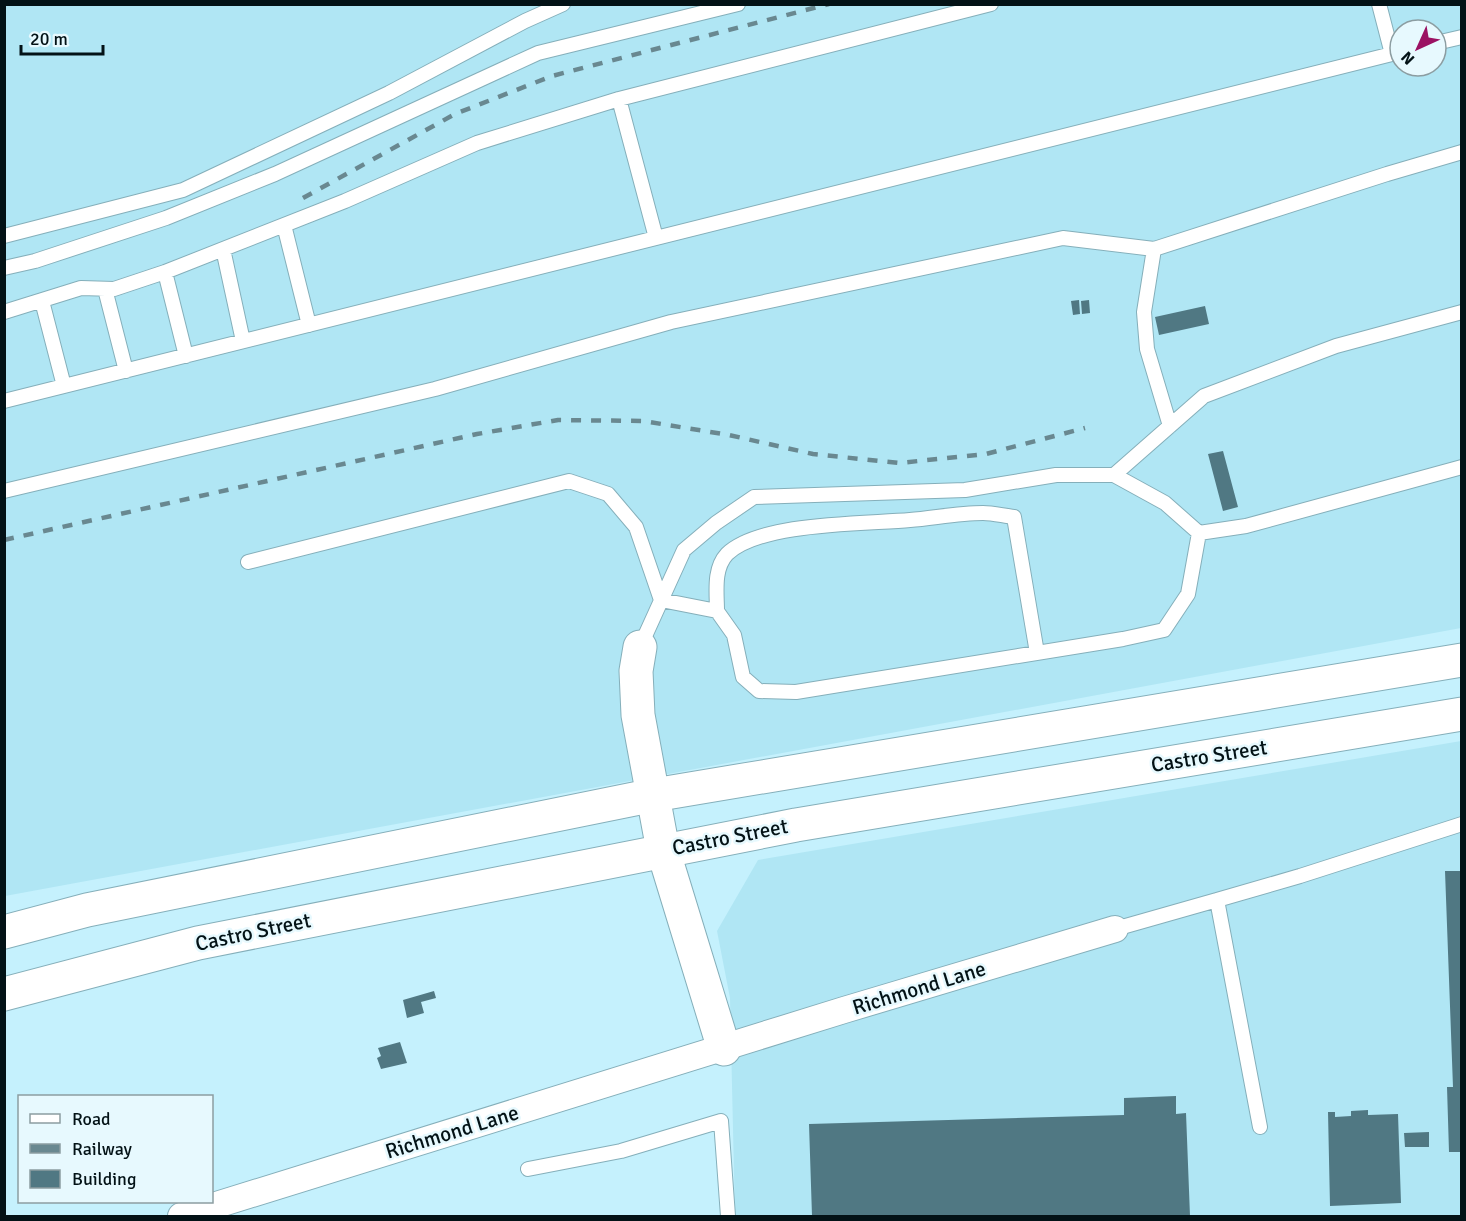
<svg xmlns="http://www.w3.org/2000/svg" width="1466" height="1221" font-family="Signika,sans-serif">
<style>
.built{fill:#b0e6f4;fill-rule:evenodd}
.building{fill:#507883}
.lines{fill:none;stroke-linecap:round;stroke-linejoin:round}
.lane-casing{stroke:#85afba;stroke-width:16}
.street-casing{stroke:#85afba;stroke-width:28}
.secondary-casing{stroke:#85afba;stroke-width:35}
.primary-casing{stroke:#85afba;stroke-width:35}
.lane{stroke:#fff;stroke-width:14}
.street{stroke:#fff;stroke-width:26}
.secondary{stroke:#fff;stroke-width:33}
.primary{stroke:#fff;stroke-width:33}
.rail{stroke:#698890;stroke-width:4.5;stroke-dasharray:10 10;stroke-linecap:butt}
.labels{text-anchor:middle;stroke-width:5;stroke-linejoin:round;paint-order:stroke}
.street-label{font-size:21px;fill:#031216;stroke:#e7f9fe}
</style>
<rect width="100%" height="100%" fill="#c5f1fd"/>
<!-- built -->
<path class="built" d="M5,5H1461V628L5,896ZM1400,30H1436V66H1400Z
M1461,741V1216H735L730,998L717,931L758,860Z"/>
<!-- building -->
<path class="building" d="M1079,300L1080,314L1073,315L1071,301Z
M1089,300L1090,313L1082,314L1081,301Z
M1205,306L1209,324L1159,335L1155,317Z
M1223,451L1238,507L1223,511L1208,454Z
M1445,871H1462V1152H1449L1447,1087H1453Z
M434,991L436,998L421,1002L424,1013L407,1018L403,1000Z
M400,1042L407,1063L381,1069L377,1058L381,1056L378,1048Z
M1176,1096V1114L1186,1113L1190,1216H812L809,1124L1124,1115V1098Z
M1368,1110V1115L1398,1114L1401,1203L1330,1206L1328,1112H1335V1117L1351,1116V1111Z
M1429,1132V1147H1405L1404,1133Z"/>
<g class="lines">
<!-- lane casing -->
<g class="lane-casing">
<path id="lane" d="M1379,4L1392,54
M1436,43L1462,37
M284,225L309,325
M4,236L183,190L389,93L525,21L563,4
M656,238L619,99L991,4
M223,249L243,341
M4,268L35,261L166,218L275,174L538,53L738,4
M165,272L186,356
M105,289L126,371
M42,301L64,386
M4,312L81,288L114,289L165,272L345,201L477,143L619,99
M4,401L1400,52
M1170,426L1147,349L1144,312L1154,249L1387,174L1462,152
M1114,475L1204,396L1336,346L1462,312
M4,491L435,389L671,322L1063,238L1154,249
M248,562L569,481L608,494L636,527L661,600L717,611L734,635L743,677L759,691L796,692L1123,639L1164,630L1188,594L1199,533
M717,611C717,593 713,569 727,554C760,522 865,524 910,520C934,518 959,513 983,513C993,513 1004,516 1014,517L1037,653
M640,647L684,550L716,523L754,497L965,490L1056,475H1114L1165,503L1199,533L1246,526L1462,467
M1115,929L1217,900
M1260,1127L1217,900L1300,876L1462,824
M528,1169L621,1151L721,1121L728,1216"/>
</g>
<!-- street casing -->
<g class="street-casing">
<path id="street" d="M181,1216L844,1010L1115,929"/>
</g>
<!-- secondary casing -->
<g class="secondary-casing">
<path id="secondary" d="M640,647L636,671L638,715L663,850L724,1049"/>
</g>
<!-- primary casing -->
<g class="primary-casing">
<path id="primary" d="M4,932L87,910L654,795L1462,660
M4,994L198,943L796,825L1462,714"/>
</g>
<!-- lane -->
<use href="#lane" class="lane"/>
<!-- street -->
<use href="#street" class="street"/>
<!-- secondary -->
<use href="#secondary" class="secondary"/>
<!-- primary -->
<use href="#primary" class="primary"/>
<!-- rail -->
<path class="rail" d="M303,198L455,114L552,76L829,4
M4,540L477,434L558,420L643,421L729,435L813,454L899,463L986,454L1085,428"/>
</g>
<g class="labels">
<!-- street labels -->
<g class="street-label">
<text transform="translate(1209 756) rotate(-9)" y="7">Castro Street</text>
<text transform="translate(730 837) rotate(-11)" y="7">Castro Street</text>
<text transform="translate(253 932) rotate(-12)" y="7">Castro Street</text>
<text transform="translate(919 988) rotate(-17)" y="7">Richmond Lane</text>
<text transform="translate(452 1132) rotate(-17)" y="7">Richmond Lane</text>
</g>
</g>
<!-- border -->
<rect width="1466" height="1221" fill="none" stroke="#031216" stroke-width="12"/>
<!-- legend -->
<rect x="18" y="1095" width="195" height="108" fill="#e7f9fe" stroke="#8c9da1" stroke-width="1.5"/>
<rect x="30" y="1114" width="30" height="9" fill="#ffffff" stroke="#8c9da1" stroke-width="1.5"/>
<text x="72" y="1125" font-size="18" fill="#031216">Road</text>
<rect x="30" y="1144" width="30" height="9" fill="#698890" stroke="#8c9da1" stroke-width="1.5"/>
<text x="72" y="1155" font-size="18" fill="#031216">Railway</text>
<rect x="30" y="1170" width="30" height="18" fill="#507883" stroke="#8c9da1" stroke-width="1.5"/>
<text x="72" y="1185" font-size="18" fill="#031216">Building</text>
<!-- north arrow -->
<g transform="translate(1418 48) rotate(225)"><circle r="28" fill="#e7f9fe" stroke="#8c9da1" stroke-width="1.5"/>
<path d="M0-4.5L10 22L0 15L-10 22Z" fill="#9b1263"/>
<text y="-9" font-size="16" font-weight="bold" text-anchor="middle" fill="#031216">N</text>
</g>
<!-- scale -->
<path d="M21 45v9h82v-9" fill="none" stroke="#031216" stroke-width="3"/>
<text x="30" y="45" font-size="18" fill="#031216" stroke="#e7f9fe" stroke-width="4.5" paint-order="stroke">20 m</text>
</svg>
